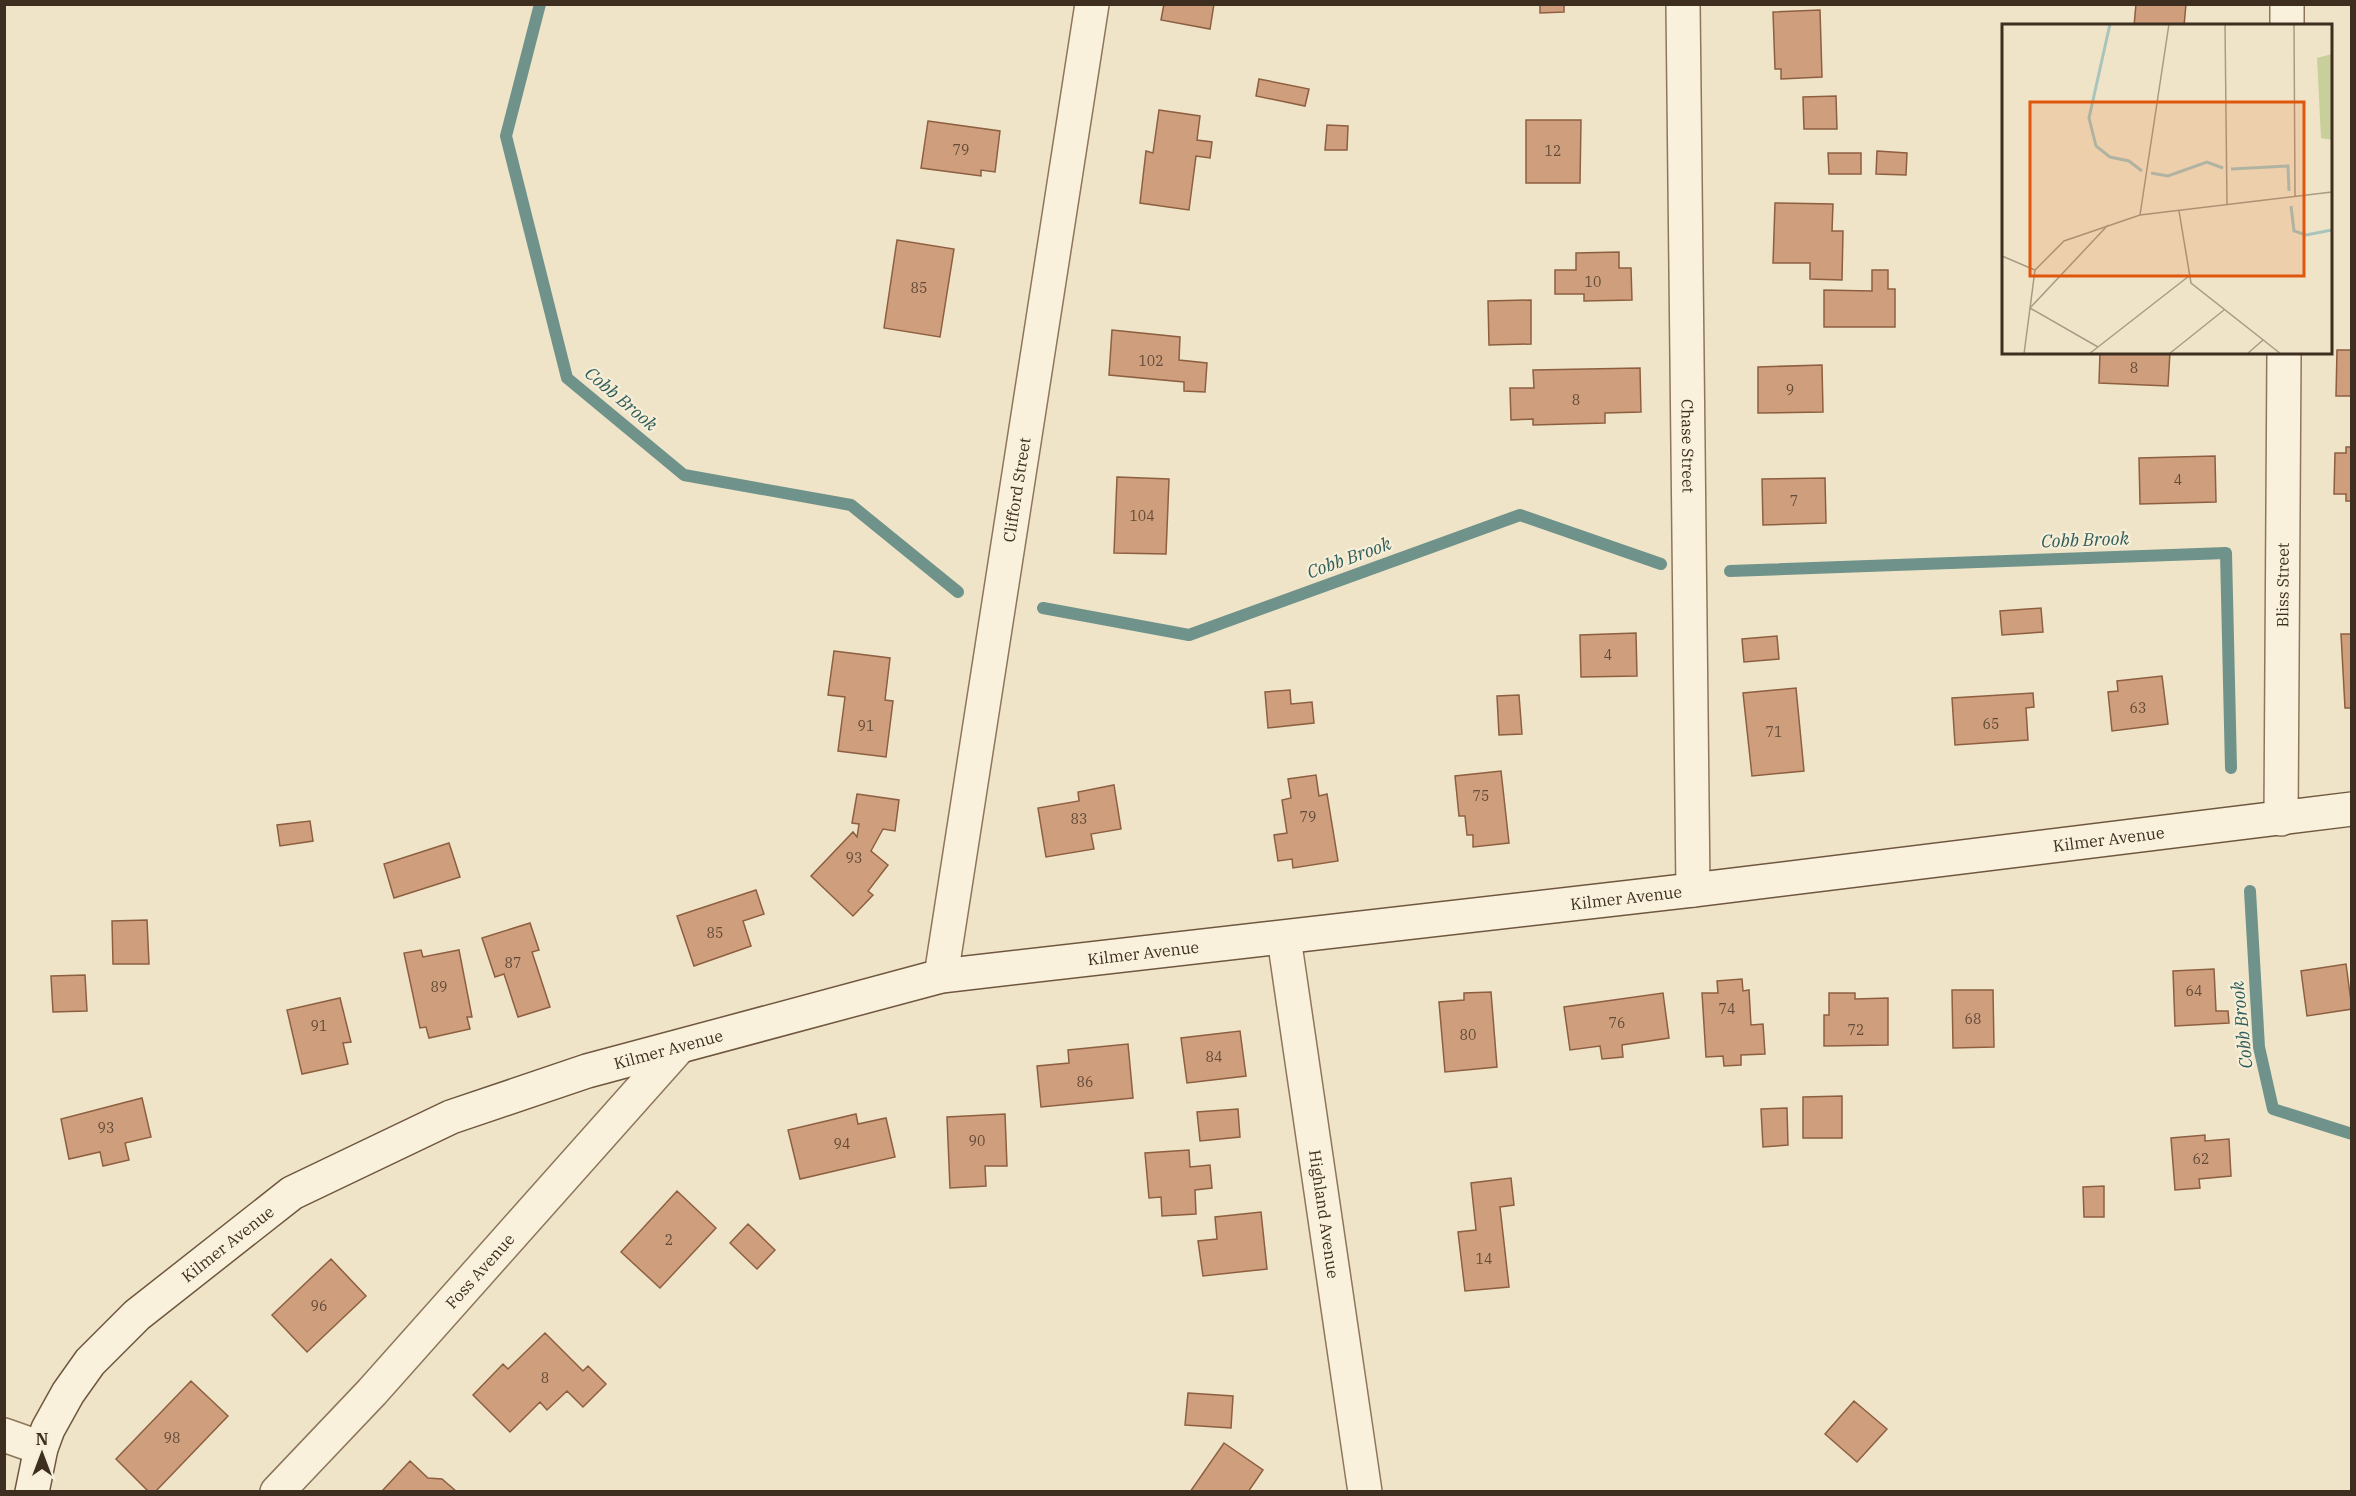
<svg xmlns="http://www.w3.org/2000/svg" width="2356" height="1496" font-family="'IBM Plex Serif',serif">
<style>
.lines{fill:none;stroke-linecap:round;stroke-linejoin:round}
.stream{stroke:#6f938a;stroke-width:12}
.building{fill:#cf9f7d;stroke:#8d5f41;stroke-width:1.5}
.street-casing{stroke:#8d765c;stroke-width:36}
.secondary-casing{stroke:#6f573f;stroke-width:36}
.street{stroke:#faf1dc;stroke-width:33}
.secondary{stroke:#faf1dc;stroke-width:33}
.labels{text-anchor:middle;stroke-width:4.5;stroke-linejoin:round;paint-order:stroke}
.number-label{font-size:14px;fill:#624a37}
.street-label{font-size:16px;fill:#3d2e20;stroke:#f7eed8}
.water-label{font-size:18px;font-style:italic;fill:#2f5d5a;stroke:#f7eed8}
.inset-river{fill:none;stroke:#a9c4bc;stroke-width:3}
.inset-road{fill:none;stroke:#a89b85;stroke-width:1.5}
.view{fill:#df570d;fill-opacity:0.15;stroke:#df570d;stroke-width:3}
.inset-edge{fill:none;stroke:#3d2e20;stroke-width:3}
</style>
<rect width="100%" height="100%" fill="#f0e4c8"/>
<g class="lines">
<!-- stream -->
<path class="stream" d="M540,4L506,136L567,378L684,475L851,505L958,592
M1730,571L2226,553L2231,768
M1043,608L1189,635L1520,515L1661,564
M2250,891L2259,1047L2273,1109L2352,1134"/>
</g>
<!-- building -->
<path class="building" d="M1164,4H1214L1210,29L1161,20Z
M1540,4H1564V12L1540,13Z
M2136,4H2186L2184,26H2134Z
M1820,10L1822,77L1781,79V69H1775L1773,12Z
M1259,79L1309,89L1305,106L1256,96Z
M1836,96L1837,129H1804L1803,97Z
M1159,110L1200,116L1197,140L1212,142L1210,158L1196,156L1189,210L1140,203L1146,151L1153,153Z
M1526,120H1581L1580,183H1526Z
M928,121L1000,131L995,172L981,170V176L921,168Z
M1327,125L1348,126L1347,150H1325Z
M1877,151L1907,153L1906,175L1876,174Z
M1828,153H1861V174H1829Z
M1775,203L1833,204L1832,231H1843L1842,280L1810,279V263H1773Z
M897,240L954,249L940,337L884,328Z
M1619,252V268H1631L1632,300L1584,301V294H1555V270H1576V253Z
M1872,270H1888V289H1895V327H1824V290L1872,291Z
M1531,300V344L1489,345L1488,301Z
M1112,330L1180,337L1179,360L1207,363L1205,392L1184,391V382L1109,375Z
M2337,350H2352V396H2336Z
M2100,352H2170L2168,386L2099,383Z
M1822,365L1823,412L1758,413V367Z
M1640,368L1641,412L1605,413V423L1533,425V419L1511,420L1510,388H1534L1533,370Z
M2346,447H2352V501H2346V494H2334L2335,453H2346Z
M2215,456L2216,502L2140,504L2139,458Z
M1117,477L1169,479L1166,554L1114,553Z
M1825,478L1826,523L1763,525L1762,479Z
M2041,608L2043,632L2002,635L2000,611Z
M1636,633L1637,676L1581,677L1580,635Z
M2341,634H2352V708H2345Z
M1777,636L1779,659L1744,662L1742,639Z
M834,651L890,658L885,700L893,701L886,757L838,751L845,697L828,695Z
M2162,676L2168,724L2112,731L2108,692L2118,691L2117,681Z
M1796,688L1804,771L1752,776L1743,693Z
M1290,690L1291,704L1312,702L1314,723L1268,728L1265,692Z
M2033,693L2034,707L2026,708L2028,740L1955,745L1952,698Z
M1519,695L1522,734L1499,735L1497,696Z
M1501,771L1509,843L1473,847V835H1467L1465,816H1459L1455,776Z
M1316,775L1319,796L1327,794L1338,861L1293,868L1292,859L1278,861L1274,835L1287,833L1282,800L1291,798L1288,779Z
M1114,785L1121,829L1091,834L1094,849L1046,857L1038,808L1079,801L1078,792Z
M857,794L899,800L895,831L883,829L871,851L888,865L868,891L873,895L853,916L811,876L853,832L857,837L859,824L852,823Z
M310,821L313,841L280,846L277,825Z
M449,843L460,877L394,898L384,864Z
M756,890L764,914L743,921L751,946L694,966L677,916Z
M147,920L149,964H113L112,921Z
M530,923L539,950L532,952L550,1007L518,1017L504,974L495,977L482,938Z
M421,950L423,957L459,950L472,1017H467L470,1029L429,1038L426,1027L420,1028L404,953Z
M2346,964L2352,1009L2307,1016L2301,971Z
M2214,969L2216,1011H2228L2229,1023L2175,1026L2173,971Z
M85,975L87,1011L53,1012L51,976Z
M1742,979L1743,991L1749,990L1751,1025L1763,1024L1765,1054L1741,1055V1065L1724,1066L1723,1056L1706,1057L1702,993H1718L1717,981Z
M1952,990H1993L1994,1047L1953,1048Z
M1491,992L1497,1067L1445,1072L1439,1002L1464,1000V993Z
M1663,993L1669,1038L1622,1045L1623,1057L1602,1059L1600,1046L1570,1050L1564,1007Z
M1829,993H1855V999L1888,998V1045L1824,1046V1015H1829Z
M340,998L351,1042L343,1043L348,1064L302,1074L287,1010Z
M1240,1031L1246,1076L1187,1083L1181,1038Z
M1128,1044L1133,1098L1041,1107L1037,1066L1069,1063L1068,1050Z
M1842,1096V1138H1803V1097Z
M142,1098L151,1137L125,1143L129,1160L103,1166L100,1152L69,1159L61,1119Z
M1787,1108L1788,1145L1763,1147L1761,1109Z
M1238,1109L1240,1137L1200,1141L1197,1112Z
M856,1114L858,1124L886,1118L895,1157L800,1179L788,1130Z
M1005,1114L1007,1166H985L986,1186L950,1188L947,1117Z
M2205,1135V1141L2229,1139L2231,1176L2199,1179L2200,1188L2175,1190L2171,1138Z
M1189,1150L1190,1167L1210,1165L1212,1188L1195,1190L1196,1214L1162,1216L1161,1197L1149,1198L1145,1153Z
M1511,1178L1514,1205L1500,1207L1509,1287L1465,1291L1458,1232L1476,1230L1471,1183Z
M2104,1186V1217H2084L2083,1187Z
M677,1191L716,1228L660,1288L621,1252Z
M1261,1212L1267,1269L1203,1276L1198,1241L1217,1239L1215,1217Z
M748,1224L775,1250L757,1269L730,1243Z
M331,1259L366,1296L307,1352L272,1315Z
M545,1333L583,1371L588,1366L606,1384L583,1407L567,1391L547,1410L540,1402L510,1432L473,1395L503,1364L508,1369Z
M191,1381L228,1416L155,1492H149L116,1459Z
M1188,1393L1233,1396L1231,1428L1185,1425Z
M1854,1401L1887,1429L1857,1462L1825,1434Z
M1224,1443L1263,1470L1248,1492H1190Z
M410,1461L428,1478L442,1479L457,1492H385L383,1490Z"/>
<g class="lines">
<!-- street casing -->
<g class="street-casing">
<g id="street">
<path id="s1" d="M1683,4L1693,890"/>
<path d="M2287,26V4"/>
<path id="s2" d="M2281,819L2284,352"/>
<path id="s3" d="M1284,938L1365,1492"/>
<path id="s4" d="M941,976L1092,4"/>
<path d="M4,1435L41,1448"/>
<path id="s5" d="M277,1492L372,1392L679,1047"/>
</g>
</g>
<!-- secondary casing -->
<g class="secondary-casing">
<g id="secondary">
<path id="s6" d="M32,1492L41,1448L48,1429L68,1393L90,1362L137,1315L292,1193L451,1117L587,1071L941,976L1693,890L2352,809"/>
</g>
</g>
<!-- street -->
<use href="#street" class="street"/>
<!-- secondary -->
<use href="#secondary" class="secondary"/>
</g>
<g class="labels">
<!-- number labels -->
<g class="number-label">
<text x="961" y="155">79</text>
<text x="1553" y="156">12</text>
<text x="1593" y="287">10</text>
<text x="919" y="293">85</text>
<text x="1151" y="366">102</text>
<text x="2134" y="373">8</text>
<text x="1790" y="395">9</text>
<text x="1576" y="405">8</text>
<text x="2178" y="485">4</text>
<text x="1794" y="506">7</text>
<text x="1142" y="521">104</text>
<text x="1608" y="660">4</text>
<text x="2138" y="713">63</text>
<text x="1991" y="729">65</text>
<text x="866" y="731">91</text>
<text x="1774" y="737">71</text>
<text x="1481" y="801">75</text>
<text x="1308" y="822">79</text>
<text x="1079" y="824">83</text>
<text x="854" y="863">93</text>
<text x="715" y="938">85</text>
<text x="513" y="968">87</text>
<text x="439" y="992">89</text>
<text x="2194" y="996">64</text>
<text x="1727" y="1014">74</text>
<text x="1973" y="1024">68</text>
<text x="1617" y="1028">76</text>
<text x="319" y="1031">91</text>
<text x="1856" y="1035">72</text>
<text x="1468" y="1040">80</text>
<text x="1214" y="1062">84</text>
<text x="1085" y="1087">86</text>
<text x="106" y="1133">93</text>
<text x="977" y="1146">90</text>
<text x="842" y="1149">94</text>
<text x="2201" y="1164">62</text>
<text x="669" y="1245">2</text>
<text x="1484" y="1264">14</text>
<text x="319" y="1311">96</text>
<text x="545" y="1383">8</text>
<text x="172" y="1443">98</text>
</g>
<!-- street labels -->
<g class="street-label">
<text dy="6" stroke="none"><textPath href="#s1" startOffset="442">Chase Street</textPath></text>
<text dy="6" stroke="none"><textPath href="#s4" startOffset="492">Clifford Street</textPath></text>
<text dy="6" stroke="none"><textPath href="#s2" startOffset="234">Bliss Street</textPath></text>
<text dy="6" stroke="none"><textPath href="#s6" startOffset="2270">Kilmer Avenue</textPath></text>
<text dy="6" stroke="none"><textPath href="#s6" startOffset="1784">Kilmer Avenue</textPath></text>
<text dy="6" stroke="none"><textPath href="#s6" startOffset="1298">Kilmer Avenue</textPath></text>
<text dy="6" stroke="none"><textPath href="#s6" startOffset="812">Kilmer Avenue</textPath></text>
<text dy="6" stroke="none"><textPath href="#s3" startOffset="279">Highland Avenue</textPath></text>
<text dy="6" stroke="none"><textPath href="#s6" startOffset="326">Kilmer Avenue</textPath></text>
<text dy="6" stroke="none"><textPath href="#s5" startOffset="300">Foss Avenue</textPath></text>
</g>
<!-- water labels -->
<g class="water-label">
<text transform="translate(621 399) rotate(40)" y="6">Cobb Brook</text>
<text transform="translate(2085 540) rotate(-2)" y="6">Cobb Brook</text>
<text transform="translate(1349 558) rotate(-20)" y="6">Cobb Brook</text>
<text transform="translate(2242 1025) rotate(-96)" y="6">Cobb Brook</text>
</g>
</g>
<!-- overview -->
<g transform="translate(2002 24)">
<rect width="330" height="330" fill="#f0e4c8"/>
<path d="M330,30V116L319,114L315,34Z" fill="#c9cf9b"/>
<path class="inset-river" d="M108,0L87,94L94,122L108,133L127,137L140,147M229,145L286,142L287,167M149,149L166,152L205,138L221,144M289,182L292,207L304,211L330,206"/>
<path class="inset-road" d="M223,0L225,181M292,0L293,173M177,187L189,259L279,330M138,191L167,0M0,232L33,246M96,323L28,284L106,201M22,330L33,246L62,217L138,191L330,168M87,330L187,252M167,330L222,286M245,330L261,316"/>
<path class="view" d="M28,78H302V252H28Z"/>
<rect width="330" height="330" class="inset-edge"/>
</g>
<!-- border -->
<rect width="2356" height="1496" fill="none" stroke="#3d2e20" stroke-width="12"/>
<!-- north arrow -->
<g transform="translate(42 1454)" stroke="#f7eed8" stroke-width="4.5" paint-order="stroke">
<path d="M0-4.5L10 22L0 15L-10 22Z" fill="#3d2e20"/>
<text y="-9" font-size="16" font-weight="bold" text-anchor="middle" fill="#3d2e20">N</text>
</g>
</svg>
